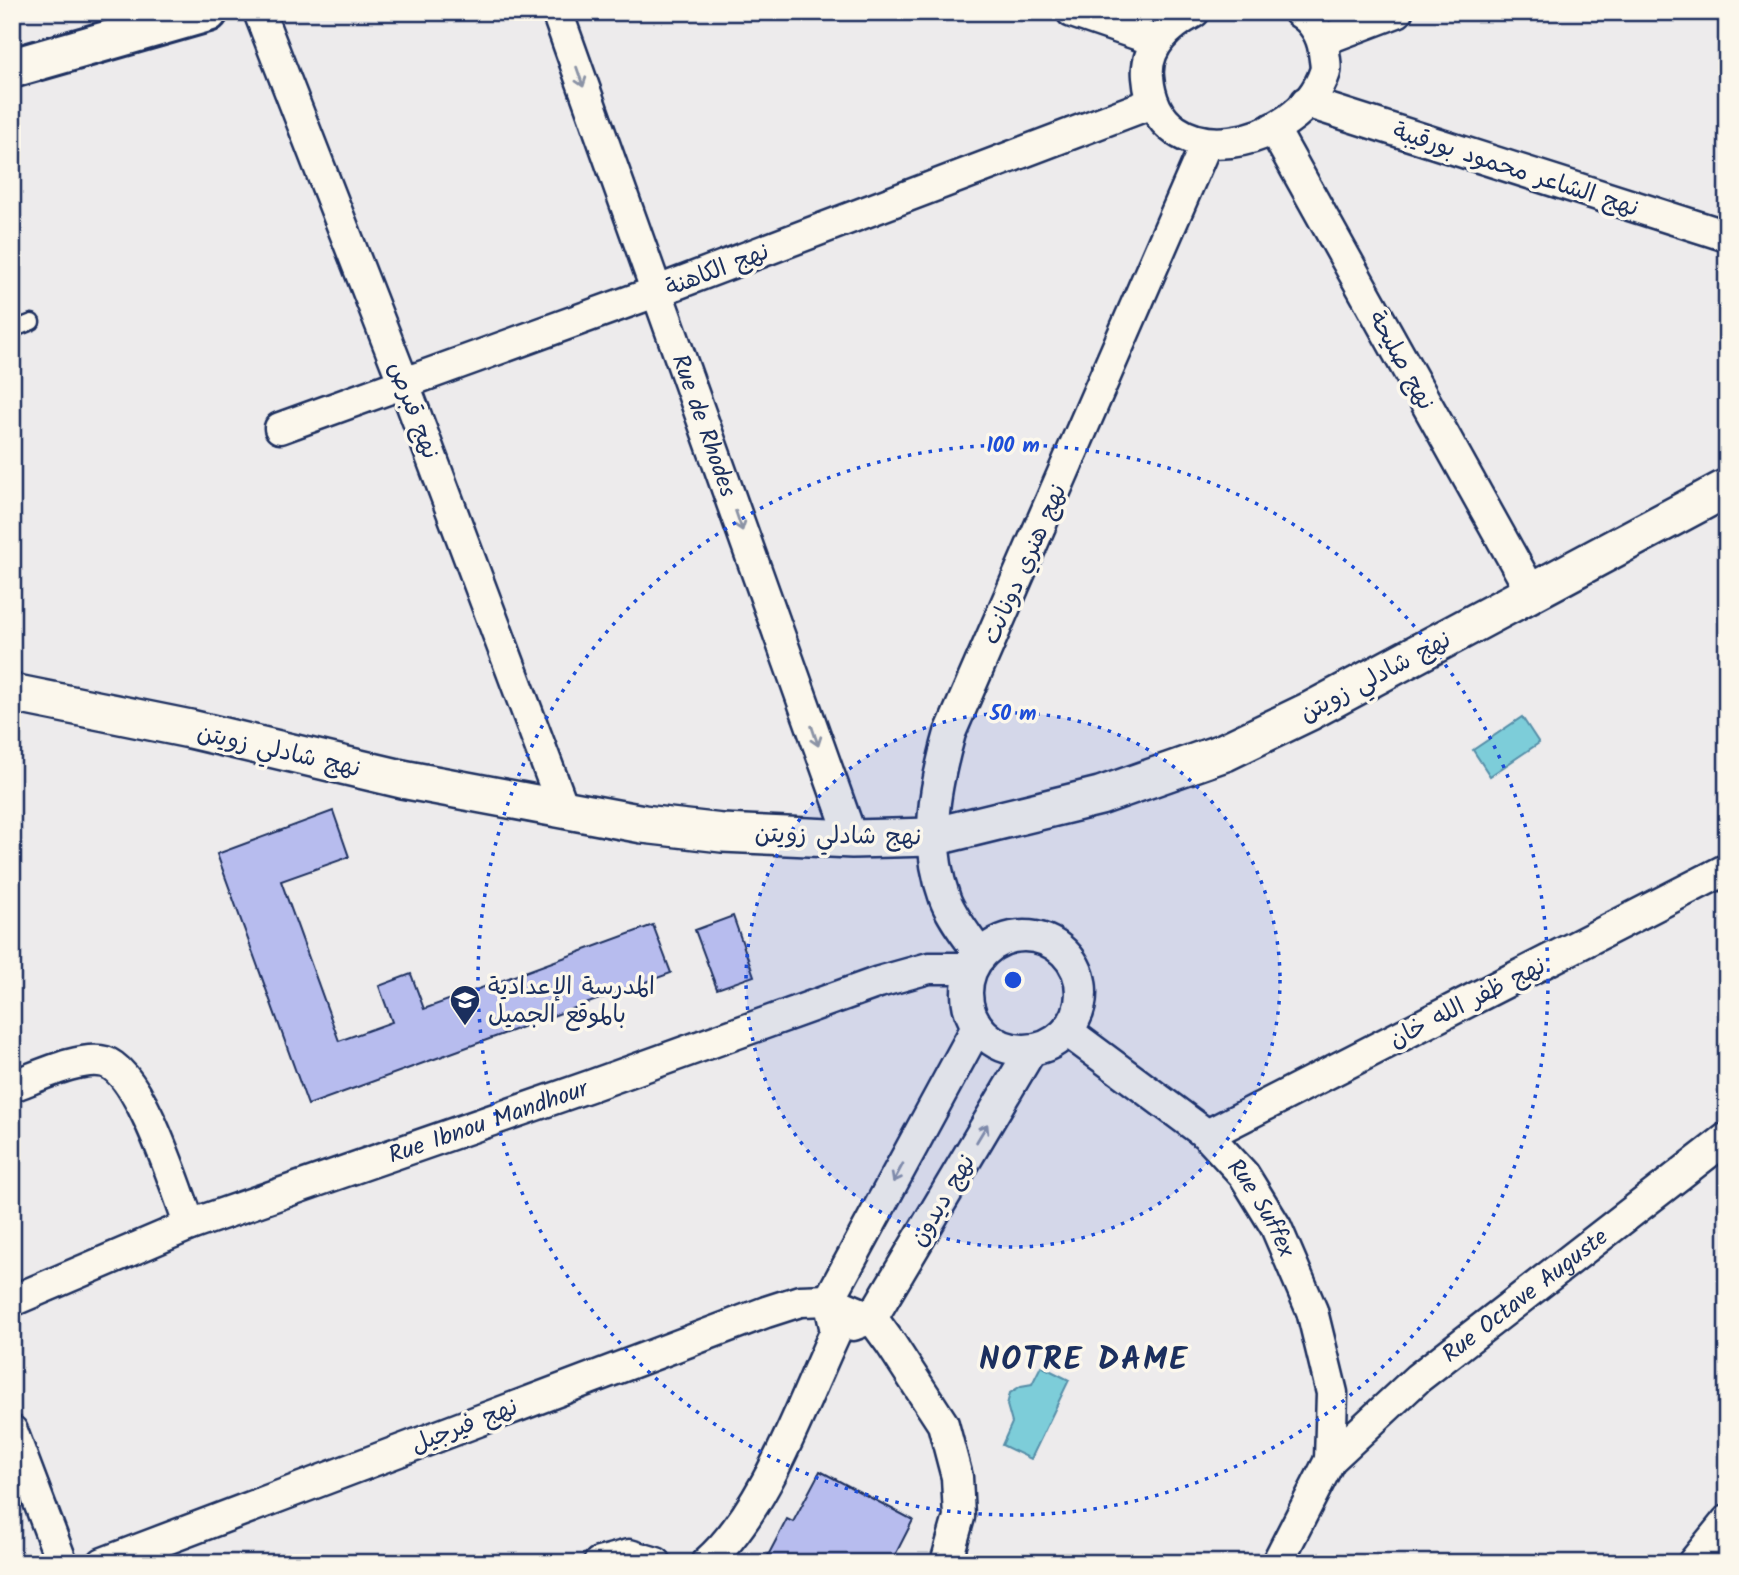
<svg xmlns="http://www.w3.org/2000/svg" width="1739" height="1575" font-family="Kalam,'Playpen Sans Arabic',sans-serif">
<style>
.water{fill:#7dcdd9;stroke:#568ea8;stroke-width:2}
.building{fill:#b7bcee;stroke:#1b2f5e;stroke-width:2}
.lines{fill:none;stroke-linecap:round;stroke-linejoin:round}
.service-casing{stroke:#1b2f5e;stroke-width:19}
.minor-casing{stroke:#1b2f5e;stroke-width:35}
.tertiary-casing{stroke:#1b2f5e;stroke-width:42}
.secondary-casing{stroke:#1b2f5e;stroke-width:44}
.service{stroke:#fbf7ec;stroke-width:14}
.minor{stroke:#fbf7ec;stroke-width:30}
.tertiary{stroke:#fbf7ec;stroke-width:37}
.secondary{stroke:#fbf7ec;stroke-width:38}
.oneway{stroke:#8b93a5}
.ring{fill:none;stroke:#1d4ed8;stroke-width:3.5;stroke-dasharray:3.5 7}
.labels{text-anchor:middle;stroke-width:7;stroke-linejoin:round;paint-order:stroke}
.street-label{font-size:24px;fill:#1b2f5e;stroke:#fbf7ec}
.poi-label{font-size:24px;fill:#1b2f5e;stroke:#fbf7ec;text-anchor:start}
.district-label{font-size:32px;font-weight:bold;letter-spacing:2px;fill:#1b2f5e;stroke:#fbf7ec}
.centre{fill:#1d4ed8;stroke:#fbf7ec;stroke-width:3.5}
.ring-label{font-size:21px;text-anchor:middle;font-weight:bold;fill:#1d4ed8;stroke:#fbf7ec;stroke-width:7;stroke-linejoin:round;paint-order:stroke}
</style>
<rect width="100%" height="100%" fill="#edebec"/>
<filter id="ink" filterUnits="userSpaceOnUse"><feTurbulence type="fractalNoise" baseFrequency=".0143" numOctaves="2"/><feDisplacementMap in="SourceGraphic" scale="14" xChannelSelector="R" yChannelSelector="G"/><feConvolveMatrix kernelMatrix="1 2 1 2 8 2 1 2 1" color-interpolation-filters="sRGB"/></filter>
<g filter="url(#ink)">
<!-- water -->
<path class="water" d="M1522,717L1539,743L1490,776L1473,750Z
M1041,1366L1069,1380L1031,1459L1002,1445L1012,1423L1007,1405L1010,1393L1021,1386L1032,1384Z"/>
<!-- building -->
<path class="building" d="M333,811L349,857L281,881L339,1041L392,1022L379,986L411,974L424,1009L653,925L671,973L308,1105L217,854Z
M733,916L754,976L717,989L695,930Z
M820,1471L913,1520L891,1563H764L787,1519L793,1522Z"/>
<g class="lines">
<!-- service casing -->
<g class="service-casing">
<path id="service" d="M12,330L32,322"/>
</g>
<!-- minor casing -->
<g class="minor-casing">
<g id="minor">
<path d="M259,12L404,384L564,810"/>
<path id="s1" d="M557,12L852,839"/>
<path d="M1072,12L1157,41"/>
<path d="M1194,12C1170,25 1145,46 1148,77C1156,180 1300,149 1325,72C1327,66 1324,57 1324,51C1322,36 1313,20 1299,12"/>
<path d="M1323,40L1397,12"/>
<path d="M1306,102L1727,236"/>
<path d="M1273,128L1532,593"/>
<path d="M280,428L658,291L1152,103"/>
<circle cx="1024" cy="993" r="57"/>
<path d="M980,955C969,938 952,918 945,899C924,841 934,790 950,733L1206,144"/>
<path id="s2" d="M1067,1031L1207,1135L1244,1175L1276,1227L1312,1311L1332,1393L1330,1460"/>
<path d="M12,1086C35,1078 81,1055 105,1062C141,1073 176,1189 190,1225"/>
<path d="M1207,1135L1727,869"/>
<path id="s3" d="M12,1301L190,1225L590,1086L879,982L929,968H971"/>
<path d="M853,1325L872,1318L1031,1050"/>
<path d="M12,1431L62,1563"/>
<path d="M103,1563L766,1312L800,1301L829,1300L872,1318L891,1344L943,1424L957,1477L959,1517L946,1563"/>
<path d="M599,1563L629,1555L656,1563"/>
<path d="M706,1563C766,1511 802,1403 836,1331L829,1300L977,1027"/>
<path id="s4" d="M1277,1563L1330,1460L1418,1378L1727,1138"/>
<path d="M1693,1563L1727,1521"/>
</g>
</g>
<!-- tertiary casing -->
<g class="tertiary-casing">
<path id="tertiary" d="M12,693L190,729L402,779L643,824L722,833L852,839L932,837L1100,796L1225,752L1310,711L1727,488"/>
</g>
<!-- secondary casing -->
<g class="secondary-casing">
<path id="secondary" d="M12,68L208,12"/>
</g>
<!-- service -->
<use href="#service" class="service"/>
<!-- minor -->
<use href="#minor" class="minor"/>
<!-- tertiary -->
<use href="#tertiary" class="tertiary"/>
<!-- secondary -->
<use href="#secondary" class="secondary"/>
</g>
<!-- one-way arrows -->
<defs><path id="oneway-shaft" d="M-6 0H5M1.5-3L5.5 0L1.5 3" fill="none" stroke-width="1.6" stroke-linecap="round" stroke-linejoin="round" transform="scale(1.75)"/></defs>
<g class="oneway">
<use href="#oneway-shaft" transform="translate(580 77) rotate(71)"/>
<use href="#oneway-shaft" transform="translate(739 521) rotate(71)"/>
<use href="#oneway-shaft" transform="translate(815 736) rotate(71)"/>
<use href="#oneway-shaft" transform="translate(982 1133) rotate(-59)"/>
<use href="#oneway-shaft" transform="translate(898 1173) rotate(118)"/>
</g>
</g>
<!-- distance rings -->
<circle cx="1013" cy="980" r="267" fill="#1d4ed8" fill-opacity=".12"/>
<g class="ring">
<circle cx="1013" cy="980" r="267"/>
<circle cx="1013" cy="980" r="535"/>
</g>
<!-- icons -->
<defs>
<g id="school-pin" transform="scale(1.575)"><path d="M0 17L-7.5 6A9.5 9.5 0 1 1 7.5 6Z" fill="#1b2f5e" stroke="#fbf7ec"/><path d="M0-5L7-2L0 1L-7-2ZM-4 1L0 2.5L4 1V4Q0 6-4 4Z" fill="#fff"/></g>
</defs>
<g fill-rule="evenodd">
<use href="#school-pin" x="465" y="1000"/>
</g>
<g class="labels">
<!-- street labels -->
<g class="street-label">
<text transform="translate(1516 169) rotate(18)" y="8">نهج الشاعر محمود بورقيبة</text>
<text transform="translate(717 269) rotate(-21)" y="8">نهج الكاهنة</text>
<text transform="translate(1402 360) rotate(61)" y="8">نهج صليحة</text>
<text transform="translate(414 410) rotate(69)" y="8">نهج قبرص</text>
<text dy="8" stroke="none"><textPath href="#s1" startOffset="439">Rue de Rhodes</textPath></text>
<text transform="translate(1024 564) rotate(-66)" y="8">نهج هنري دونانت</text>
<text transform="translate(1375 676) rotate(-28)" y="8">نهج شادلي زويتن</text>
<text transform="translate(279 750) rotate(13)" y="8">نهج شادلي زويتن</text>
<text transform="translate(838 835) rotate(1)" y="8">نهج شادلي زويتن</text>
<text transform="translate(1467 1002) rotate(-27)" y="8">نهج ظفر الله خان</text>
<text dy="8" stroke="none"><textPath href="#s3" startOffset="509">Rue Ibnou Mandhour</textPath></text>
<text transform="translate(942 1200) rotate(-59)" y="8">نهج ديدون</text>
<text dy="8" stroke="none"><textPath href="#s2" startOffset="266">Rue Suffex</textPath></text>
<text dy="8" stroke="none"><textPath href="#s4" startOffset="371">Rue Octave Auguste</textPath></text>
<text transform="translate(464 1425) rotate(-21)" y="8">نهج فيرجيل</text>
</g>
<!-- poi labels -->
<g class="poi-label">
<text x="488" y="994">المدرسة الإعدادية<tspan x="488" dy="28">بالموقع الجميل</tspan></text>
</g>
<!-- district labels -->
<g class="district-label">
<text x="1084" y="1369">NOTRE DAME</text>
</g>
</g>
<circle cx="1013" cy="980" r="10" class="centre"/>
<g class="ring-label">
<text x="1013" y="452">100 m</text>
<text x="1013" y="720">50 m</text>
</g>
<!-- margin -->
<rect width="1739" height="1575" fill="none" stroke="#fbf7ec" stroke-width="42"/>
<rect x="21" y="21" width="1697" height="1533" fill="none" stroke="#1b2f5e" stroke-width="2.5" filter="url(#ink)"/>
</svg>
